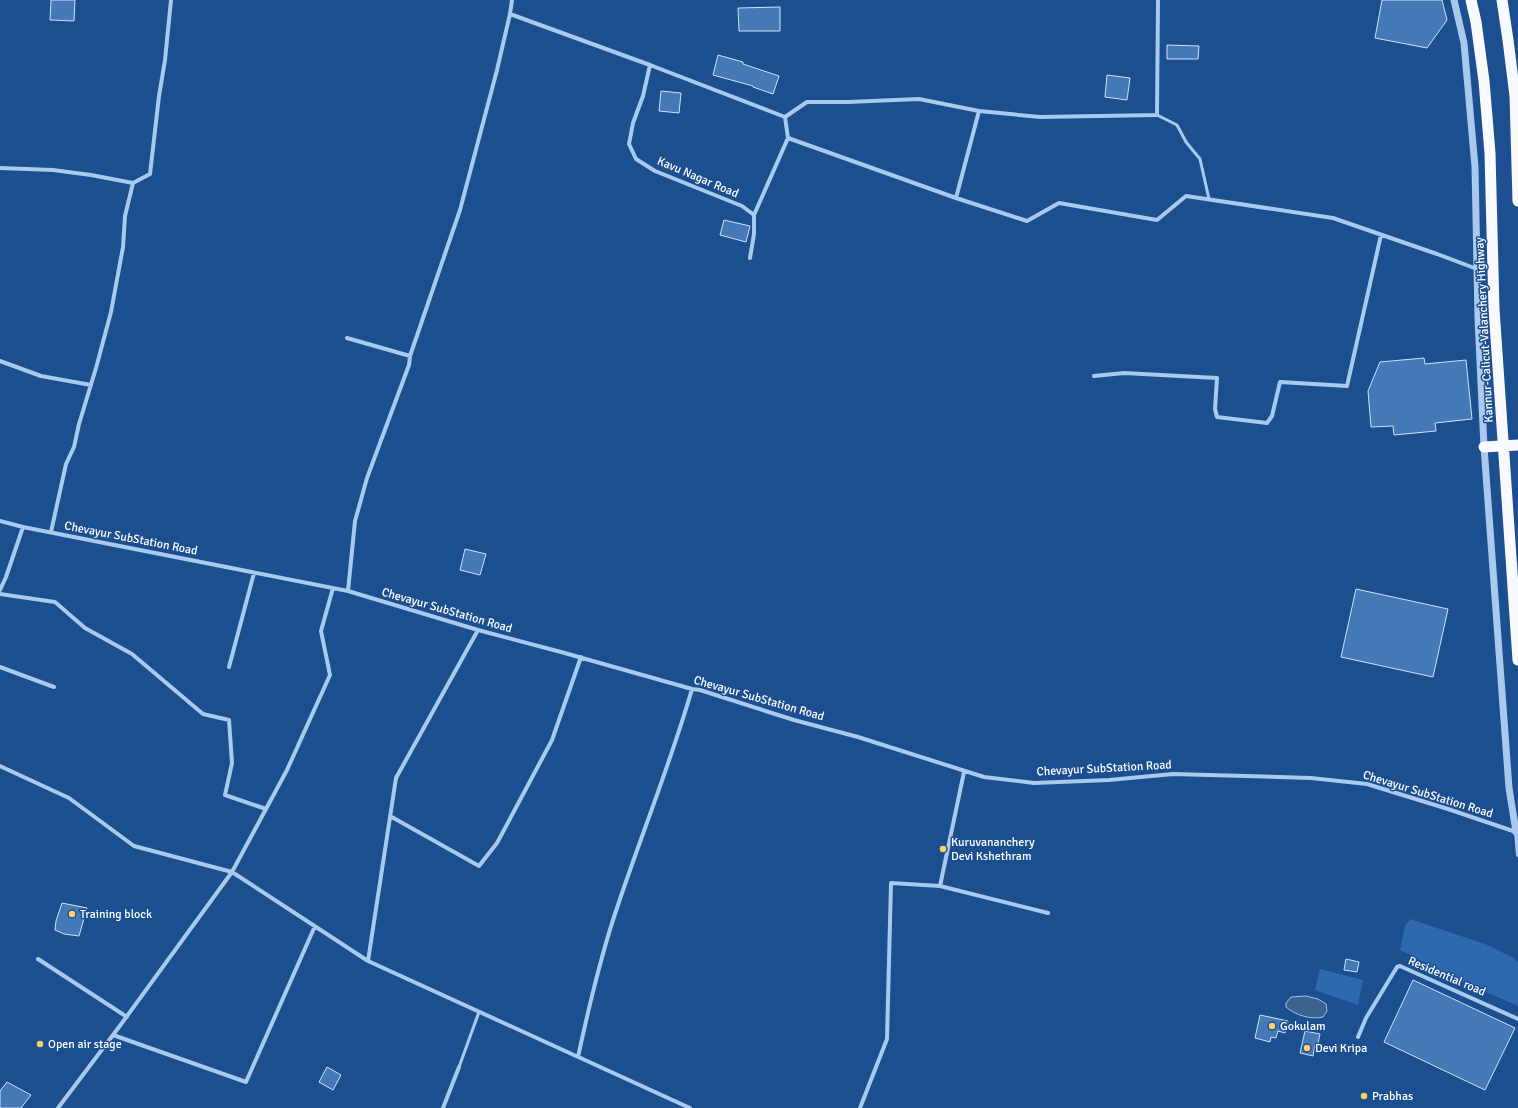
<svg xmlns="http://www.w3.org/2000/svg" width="1518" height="1108" font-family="Signika,sans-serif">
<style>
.green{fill:#2e69ad}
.water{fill:#3c6290;stroke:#9cc4f0}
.building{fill:#4478b7;stroke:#cfe3fa}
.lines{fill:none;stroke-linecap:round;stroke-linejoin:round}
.service{stroke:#a9c9ee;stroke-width:3}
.minor{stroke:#a9c9ee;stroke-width:4}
.tertiary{stroke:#a9c9ee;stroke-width:7}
.trunk{stroke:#f8faff;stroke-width:11}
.poi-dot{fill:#ffd166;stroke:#1b4f8f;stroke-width:1.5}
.labels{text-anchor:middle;stroke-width:3;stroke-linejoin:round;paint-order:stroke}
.street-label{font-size:12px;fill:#fff;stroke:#1b4f8f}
.poi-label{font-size:12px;fill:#fff;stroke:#1b4f8f;text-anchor:start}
</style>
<rect width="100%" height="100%" fill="#1b4f8f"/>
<!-- green -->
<path class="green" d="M1410,919L1485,944L1514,958L1518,962V1006L1469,985L1400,950L1405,926Z
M1320,969L1363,980L1358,1005L1315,990Z"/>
<!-- water -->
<path class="water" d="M1306,996L1318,999L1326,1004L1327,1011L1323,1017C1311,1020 1295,1015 1286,1007V1003L1291,997Z"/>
<!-- building -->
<path class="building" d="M51,0H75L74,21L50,20Z
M1382,0H1442L1447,20L1427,48L1375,38Z
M780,7V31H739L738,8Z
M1167,45L1199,46L1198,59H1167Z
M718,55L743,62V64L779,76L773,94L753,87V86L713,75Z
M1107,75L1130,78L1127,100L1105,97Z
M661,91L681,93L679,113L659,111Z
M724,220L750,226L746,242L720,235Z
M1424,358L1425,364L1466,360L1472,419L1435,423L1436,431L1394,435L1393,426L1371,427L1368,391L1380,362Z
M465,549L486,554L480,575L460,570Z
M1356,589L1448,609L1433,677L1341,657Z
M62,903L87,908L79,936L64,934L55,930L56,921Z
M1346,959L1359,962L1357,972L1344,970Z
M1413,980L1515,1028L1485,1090L1384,1042Z
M1260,1015L1288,1021L1285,1033L1278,1031L1276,1038L1271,1037L1270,1042L1255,1038Z
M1305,1031L1320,1034L1318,1043L1315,1044L1313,1056L1300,1053Z
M327,1067L341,1075L333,1090L319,1082Z
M7,1082L31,1095L21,1108H0V1091Z"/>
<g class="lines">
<!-- service -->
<path class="service" d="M1157,115L1177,125L1186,142L1200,159L1209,199
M459,1067L479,1012"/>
<!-- minor -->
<path class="minor" d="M512,0L510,14L650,65L643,96L633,123L629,144L636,159L655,171L742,206L754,215V234L750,258
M650,65L785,117L788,138L754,215
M785,117L807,102H848L919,99L979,111
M788,138L956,198L1027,221L1059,203L1157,220L1186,196L1333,218L1437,254L1477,269
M0,168L53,170L91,175L133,183
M956,198L979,111L1040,117L1157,115L1158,0
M347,338L410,356
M0,361L41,376L91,385
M1094,376L1124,373L1217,378L1215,409L1217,417L1267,423L1272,416L1280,382L1347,386L1381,235
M0,521L23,527L348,591L478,630L561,652L692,689L700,690L794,720L858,737L984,777L1034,783L1109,780L1173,774L1311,778L1367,784L1448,809L1516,832L1518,855
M51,532L66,464L74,447L79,424L96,368L111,312L123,247L125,216L133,183L150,174L159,96L165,60L171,0
M0,590L6,577L23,527
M348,591L355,521L367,478L409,365L410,356L460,210L497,70L510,14
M0,594L55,602L85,628L132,654L203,714L229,720L232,763L225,795L266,809
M0,667L54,687
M229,667L254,573
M0,766L69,798L134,846L232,872L368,961L690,1108
M390,816L479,866L497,843L552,740L581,657
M940,886L1048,913
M38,959L127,1017
M368,961L396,778L478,630
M113,1035L246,1082L315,926
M1358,1037L1366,1018L1397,967L1400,966L1518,1019
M578,1057C589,1006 601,954 618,905C642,833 671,762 692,689
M58,1108L119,1027L232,872L287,770L330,675L321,631L333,588
M443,1108L459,1067
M860,1108L887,1039L891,883L940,886L964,772"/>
<!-- tertiary -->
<path class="tertiary" d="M1454,0L1464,43L1475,167L1478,318L1484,447L1509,788L1516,832"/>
<!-- trunk -->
<path class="trunk" d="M1471,0L1476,22L1484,81L1490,153L1494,309L1518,660
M1502,0L1508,40L1515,96L1518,201
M1484,447L1518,445"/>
</g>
<!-- markers -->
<g class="poi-dot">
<circle cx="943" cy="849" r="4"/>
<circle cx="72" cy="914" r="4"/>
<circle cx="1272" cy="1026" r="4"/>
<circle cx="40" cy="1044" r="4"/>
<circle cx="1307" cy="1048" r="4"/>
<circle cx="1364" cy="1096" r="4"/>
</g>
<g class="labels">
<!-- street labels -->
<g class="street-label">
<text transform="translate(698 177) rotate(23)" y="4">Kavu Nagar Road</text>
<text transform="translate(1484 330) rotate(-93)" y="4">Kannur-Calicut-Valanchery Highway</text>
<text transform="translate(131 538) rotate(11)" y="4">Chevayur SubStation Road</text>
<text transform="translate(447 610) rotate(16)" y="4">Chevayur SubStation Road</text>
<text transform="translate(759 698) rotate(16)" y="4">Chevayur SubStation Road</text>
<text transform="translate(1104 768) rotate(-3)" y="4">Chevayur SubStation Road</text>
<text transform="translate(1428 794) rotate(17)" y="4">Chevayur SubStation Road</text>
<text transform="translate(1447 976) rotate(23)" y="4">Residential road</text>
</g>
<!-- poi labels -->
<g class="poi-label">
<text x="951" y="846">Kuruvananchery<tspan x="951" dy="14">Devi Kshethram</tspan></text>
<text x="80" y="918">Training block</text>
<text x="1280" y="1030">Gokulam</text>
<text x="48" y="1048">Open air stage</text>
<text x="1315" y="1052">Devi Kripa</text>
<text x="1372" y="1100">Prabhas</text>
</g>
</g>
</svg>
